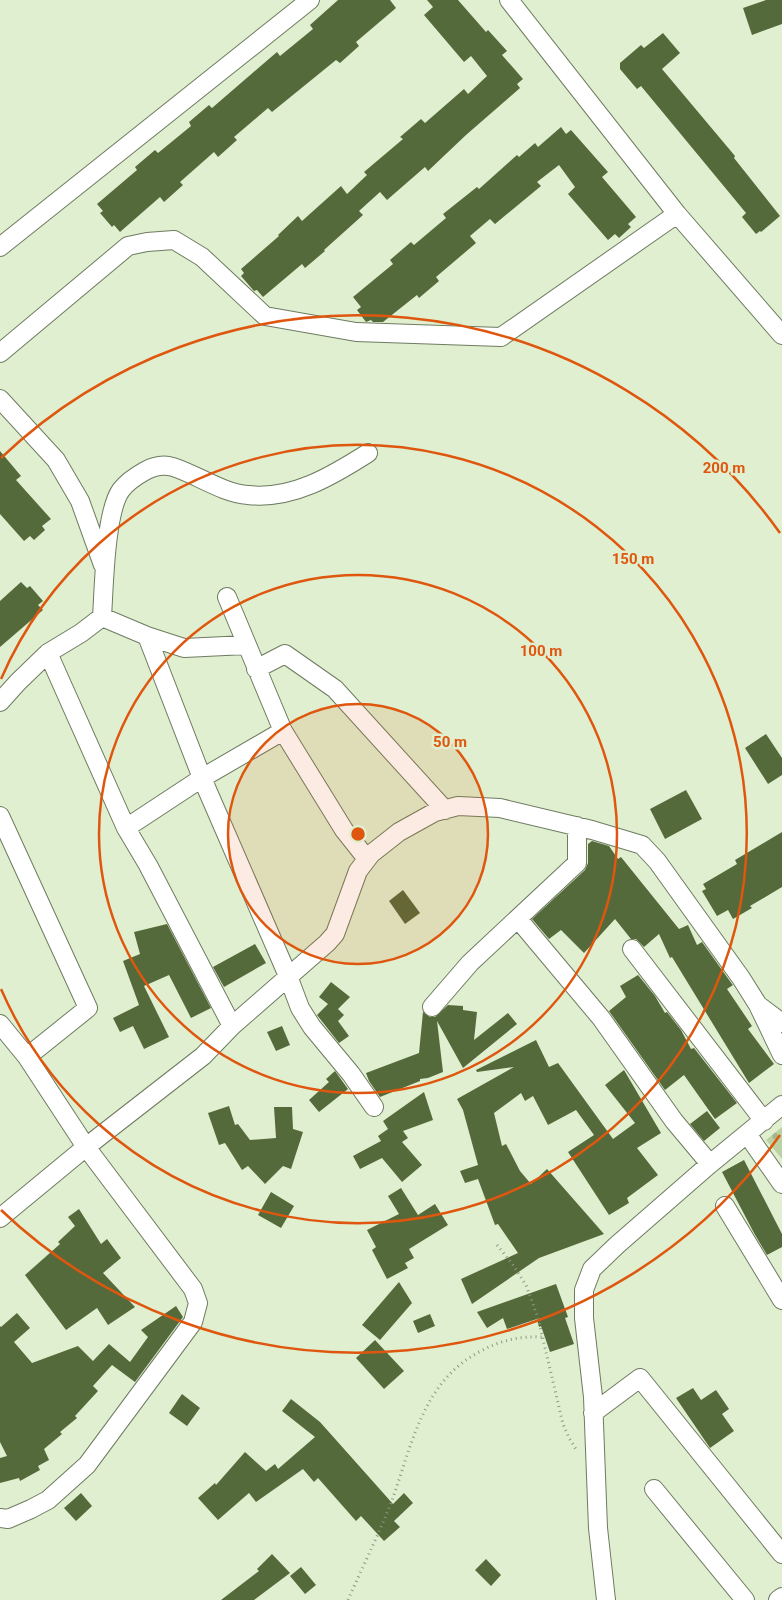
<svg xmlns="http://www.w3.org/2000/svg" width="782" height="1600" font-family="Roboto,sans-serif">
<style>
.cemetery{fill:url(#cemetery-stones)}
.building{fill:#556a3a}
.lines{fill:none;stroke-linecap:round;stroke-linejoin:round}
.minor-casing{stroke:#6e7b60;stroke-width:20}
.path{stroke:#8e9983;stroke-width:3;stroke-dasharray:1 4;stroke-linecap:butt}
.minor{stroke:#fff;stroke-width:18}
.ring{fill:none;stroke:#df570e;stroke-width:2.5}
.centre{fill:#df570e;stroke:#e0efd0;stroke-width:2.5}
.ring-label{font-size:15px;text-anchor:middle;font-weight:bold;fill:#df570e;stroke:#e0efd0;stroke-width:5;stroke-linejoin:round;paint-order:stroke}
</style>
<defs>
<pattern id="cemetery-stones" width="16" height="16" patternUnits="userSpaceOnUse" patternTransform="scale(1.25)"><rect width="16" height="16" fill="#bcd2a2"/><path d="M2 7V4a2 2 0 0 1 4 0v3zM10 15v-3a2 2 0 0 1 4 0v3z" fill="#a2b58c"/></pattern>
</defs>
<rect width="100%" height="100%" fill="#e0efd0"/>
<!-- cemetery -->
<path class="cemetery" d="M782,1127V1159L766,1140Z"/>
<!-- building -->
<path class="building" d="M338,0H390L396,8L356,42L359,46L340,63L336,60L272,112L268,108L234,137L237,140L218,157L214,152L180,182L183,185L164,202L160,197L120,232L114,225L112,227L100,213L103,211L97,204L137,170L135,167L155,150L158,153L191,126L189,122L209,105L212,108L277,52L280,56L313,29L310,25Z
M427,0H458L486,32L488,30L507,51L502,55L523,79L517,84L520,88L466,135L428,171L425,167L387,200L380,192L359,211L363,215L324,250L325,251L305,268L302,264L263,297L257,290L254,291L241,276L244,273L241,269L279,236L278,235L298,216L302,221L341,186L347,194L367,175L364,172L403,139L400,137L421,119L425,123L464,89L468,94L487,76L471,56L464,62L424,15L433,7Z
M766,0H782V24L752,35L743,8Z
M663,33L680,53L662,69L735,156L734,158L780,216L761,232L760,231L756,234L742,217L746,213L641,86L637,89L620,69V63L641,45L644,48Z
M561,127L566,134L571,130L608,172L602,177L636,217L628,224L631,227L619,238L615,234L608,240L568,194L575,187L559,165L537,182L541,186L495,224L490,219L470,236L476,243L436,277L439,281L419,298L417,295L383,322H373L371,320L366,322L357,310L361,307L353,297L393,264L390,260L411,242L414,245L446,218L443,214L477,187L479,189L517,155L519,157L535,143L538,147Z
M0,451L21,476L16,480L51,519L42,526L45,530L34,540L30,536L24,541L0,514Z
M21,582L27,588L30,586L43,601L38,605L43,610L0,647V601Z
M766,734L782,758V775L768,784L745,748Z
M686,790L702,819L665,839L650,809Z
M782,832V887L750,906L752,908L733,919L728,910L717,916L702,891L706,889L703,884L737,864L735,860Z
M592,841L609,846L618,859L621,857L679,929L688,925L697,945L702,942L732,984L733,985L727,989L752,1026L748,1029L774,1064L749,1083L672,957L670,958L659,934L644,947L636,939H631L615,919L584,953L561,930L549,939L532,919L585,870L588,863V844Z
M403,890L420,913L405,924L389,901Z
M167,924L211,1008L191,1018L169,975L144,986L169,1037L144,1049L133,1026L120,1032L113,1018L139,1005L123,961L140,954L134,932Z
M255,944L266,963L224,987L213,967Z
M638,975L655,996L665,1013L667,1012L681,1030L691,1049L694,1048L737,1103L715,1119L684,1075L665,1090L609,1011L626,997L620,986Z
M331,982L350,997L338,1009L344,1015L338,1021L349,1036L339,1043L317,1015L328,1004L319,997Z
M448,1005L463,1006V1010L477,1012L474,1040L508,1013L517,1024L463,1068L437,1021L443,1072L428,1078L420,1079V1081L380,1097L369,1081L366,1073L419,1053L423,1012L430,1017H435Z
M282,1026L290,1045L276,1051L267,1032Z
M536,1040L549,1067L558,1063L613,1139L635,1123L605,1085L624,1070L661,1133L637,1148L658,1175L627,1198L629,1203L609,1215L568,1152L594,1135L576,1110L548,1125L533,1096L525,1101L521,1093L494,1113L502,1146L506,1144L520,1171L531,1184L547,1169L604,1234L539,1258L472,1304L461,1279L518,1253L498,1224L495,1225L478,1179L465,1183L460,1171L478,1165L463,1110L457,1099L514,1067L477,1072L476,1070Z
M335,1071L348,1089L319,1112L309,1100L329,1082L326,1079Z
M424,1092L433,1120L403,1131L408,1138L402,1142L422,1165L402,1182L382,1158L360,1169L353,1156L381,1141L378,1136L388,1129L383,1121Z
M229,1106L235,1125L238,1124L250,1140L276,1138L274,1107H292L293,1129L303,1132L291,1169L283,1166L265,1184L248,1166L242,1170L225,1143L219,1145L208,1113Z
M707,1111L720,1128L704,1141L690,1124Z
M744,1160L782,1234V1247L767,1255L754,1233L722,1172Z
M401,1188L418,1215L435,1204L448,1225L409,1249L414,1258L405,1263L408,1268L387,1279L372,1250L376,1247L367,1230L399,1214L388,1196Z
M271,1192L294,1206L281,1228L258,1215Z
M79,1209L101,1244L107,1239L121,1258L103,1273L135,1307L108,1325L97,1308L66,1330L25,1275L60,1244L58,1242L75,1226L68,1217Z
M399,1282L412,1303L380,1340L362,1325Z
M556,1284L568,1317L565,1318L574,1344L550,1352L541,1326L539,1327L537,1319L507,1329L503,1318L487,1328L477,1312Z
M176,1306L183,1317L135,1382L112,1365L93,1386L98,1391L75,1416L77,1418L60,1432L62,1434L44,1449L49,1460L38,1466L40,1470L20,1481L19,1478L0,1483V1458L7,1456L0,1442V1326L1,1327L17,1313L30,1328L14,1342L32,1363L78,1346L93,1361L109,1344L130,1362L148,1337L141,1330Z
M430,1314L435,1326L418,1333L413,1321Z
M375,1340L404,1371L384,1389L356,1358Z
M693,1388L701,1400L716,1390L729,1409L722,1414L734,1431L710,1448L676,1398Z
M182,1394L200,1408L187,1426L169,1413Z
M291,1399L320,1422L393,1504L404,1493L413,1503L394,1521L400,1527L384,1541L361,1516L356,1521L318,1478L314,1482L303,1469L256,1502L249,1493L218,1520L198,1498L215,1483L216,1485L245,1452L266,1471L275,1464L278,1469L315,1437L282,1411Z
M81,1493L92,1506L76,1521L64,1508Z
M272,1554L290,1573L254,1600H221L259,1571L257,1569Z
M486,1559L501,1575L491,1586L475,1570Z
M301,1567L316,1585L305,1594L290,1576Z"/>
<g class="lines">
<!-- minor casing -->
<g class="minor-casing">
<path id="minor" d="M509,0L677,214L782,335
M0,247L310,0
M0,353L128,246L147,242L174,240L202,257L265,316L356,332L501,337L677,214
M0,399L56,460L80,501L103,565
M227,597L283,731L344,830L367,859
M102,617L147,636L202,778L288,976L300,1008L312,1027L351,1074L374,1107
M147,636L184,648L246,645
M48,653L126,828L148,865L232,1026
M256,669L285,654L335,689L445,810
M0,702L18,682L48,653L81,633L102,617C104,588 105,512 121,490C127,482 136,476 145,471C154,466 163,464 173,467C198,475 222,493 248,495C292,500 332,476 368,453
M0,816L88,1008L27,1057
M126,828L202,778L283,731
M518,919L601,1018L674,1121L710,1164
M632,949L764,1121
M432,1007L470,963L577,863V826
M782,1023L758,1005L782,1055
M0,1024L27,1057L86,1147L0,1218
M747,1134L782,1184
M725,1206L782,1300
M593,1413L640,1378L782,1554
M654,1489L745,1600
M0,1518L8,1519L31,1509L48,1500L87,1465L193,1322L198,1303L193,1289L86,1147L203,1056L232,1026L327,943L335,934L358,871L371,854L399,832L435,812L458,806L500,808L592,830L642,845L657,861L741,978L758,1005
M606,1600L598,1528L593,1397L584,1318V1290L592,1269L617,1245L710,1164L782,1105
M778,1600L782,1597"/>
</g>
<!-- path -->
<path class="path" d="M497,1245L513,1265L526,1285L538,1318L563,1424L569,1438L577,1451
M348,1600C362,1568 378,1536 391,1503C412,1446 422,1381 481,1351C501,1340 520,1336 543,1337"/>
<!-- minor -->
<use href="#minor" class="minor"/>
</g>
<!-- distance rings -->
<circle cx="358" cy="834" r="130" fill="#df570e" fill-opacity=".12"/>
<g class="ring">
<circle cx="358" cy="834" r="130"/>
<circle cx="358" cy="834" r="259"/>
<path d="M1 679A389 389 0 1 1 1 989"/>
<path d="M780 1135A518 518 0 0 1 1 1210M1 458A518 518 0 0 1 780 533"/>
</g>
<circle cx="358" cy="834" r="8" class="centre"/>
<g class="ring-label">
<text x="724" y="473">200 m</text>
<text x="633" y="564">150 m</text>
<text x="541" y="656">100 m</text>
<text x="450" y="747">50 m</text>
</g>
</svg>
